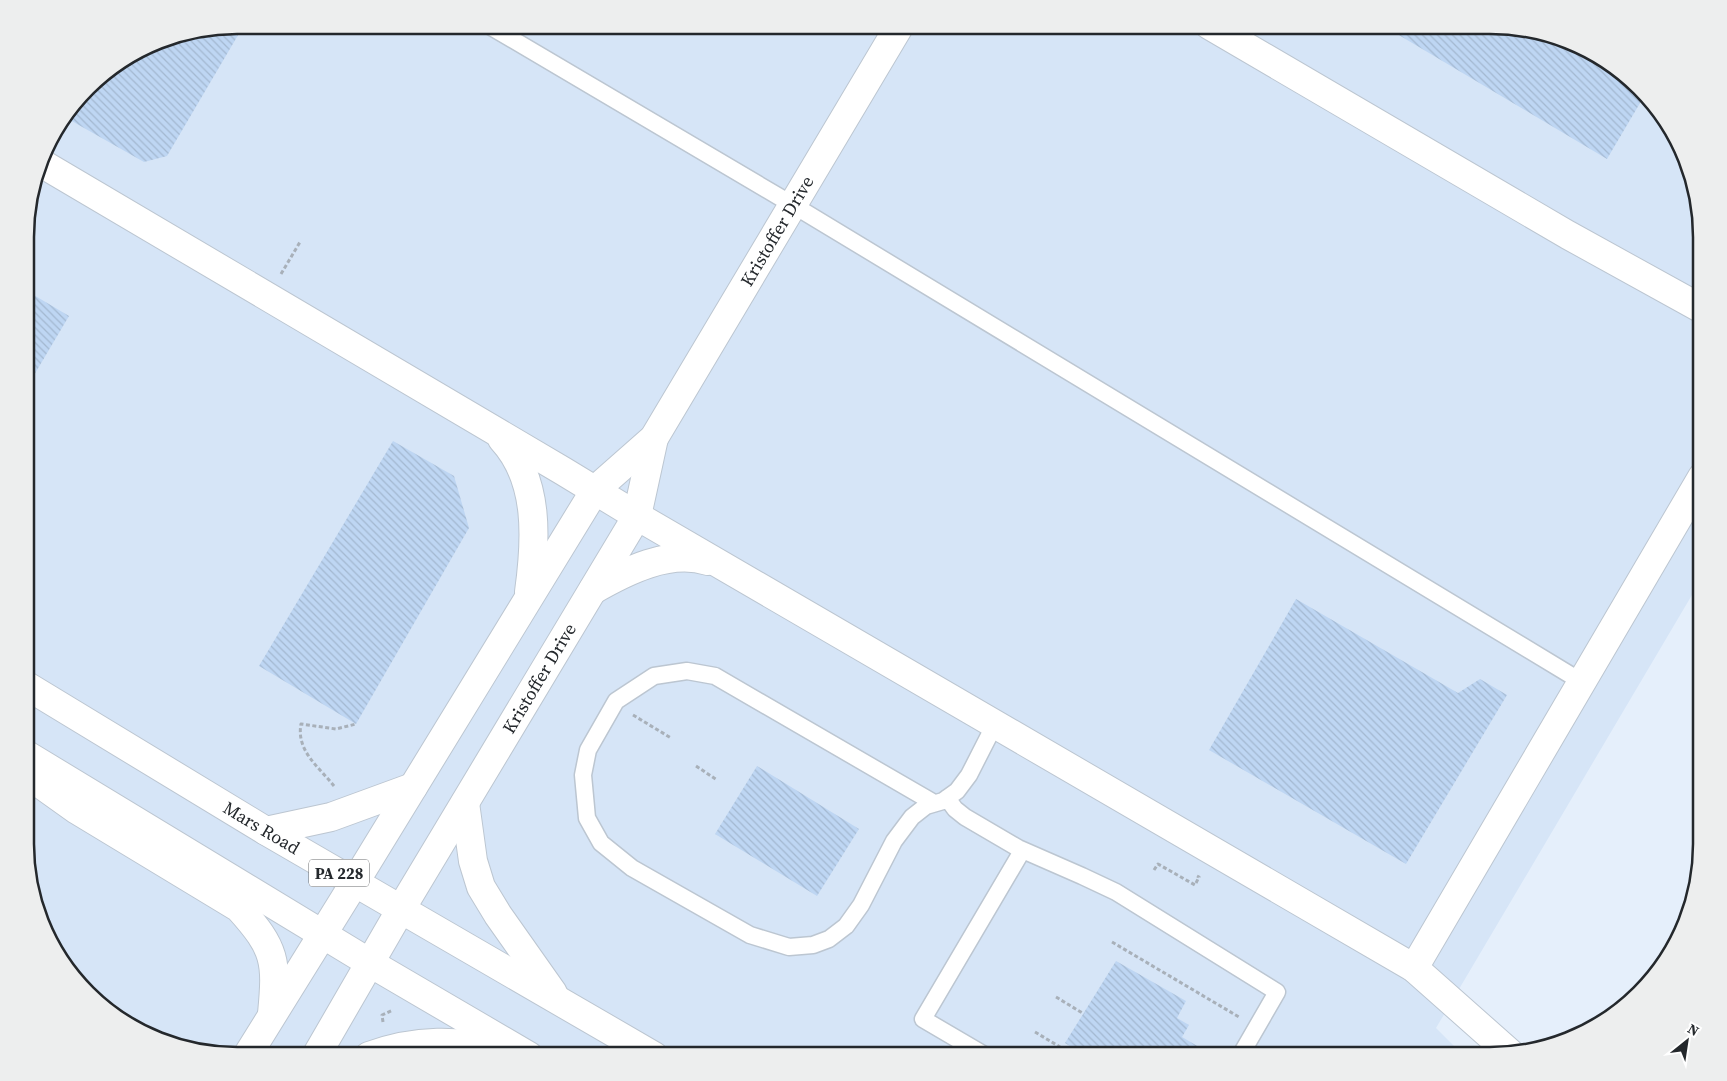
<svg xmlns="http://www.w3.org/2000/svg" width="1727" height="1081" font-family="'Source Serif 4',serif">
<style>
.built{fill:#d6e5f7}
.building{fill:url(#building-back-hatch)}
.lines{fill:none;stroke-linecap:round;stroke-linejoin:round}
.lane-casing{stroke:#bcc6d1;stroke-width:19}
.street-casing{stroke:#bcc6d1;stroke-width:30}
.secondary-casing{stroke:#bcc6d1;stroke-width:30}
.primary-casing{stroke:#bcc6d1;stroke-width:30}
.path{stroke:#a8b0b9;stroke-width:3;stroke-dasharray:4 2.5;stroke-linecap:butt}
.lane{stroke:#fff;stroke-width:16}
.street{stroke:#fff;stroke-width:28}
.secondary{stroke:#fff;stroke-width:28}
.primary{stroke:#fff;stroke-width:28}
.labels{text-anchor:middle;stroke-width:4;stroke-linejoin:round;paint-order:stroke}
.shield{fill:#fff;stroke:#66686b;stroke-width:1}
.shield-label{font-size:16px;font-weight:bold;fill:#24282c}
.street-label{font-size:18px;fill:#24282c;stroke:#fff}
.rim{fill:none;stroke:#24282c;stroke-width:2.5}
</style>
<defs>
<pattern id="building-back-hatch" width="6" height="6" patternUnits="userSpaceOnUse" patternTransform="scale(1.25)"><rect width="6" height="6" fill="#bed6f3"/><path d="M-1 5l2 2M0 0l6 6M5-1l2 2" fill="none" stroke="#a3b8d0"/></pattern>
</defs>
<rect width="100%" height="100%" fill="#e5effb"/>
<!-- built -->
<path class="built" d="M236,25H1491L1608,60L1674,131L1702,223V578L1436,1028L1464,1056H236L169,1045L119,1021L53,951L27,872V209L47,143L97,78L156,41Z"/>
<!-- building -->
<path class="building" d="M236,25H244L167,156L144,162L70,120L82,97L97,78L156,41Z
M1382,25H1491L1558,36L1608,60L1643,98L1607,159Z
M27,291L69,316L27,387Z
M393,441L454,476L469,528L356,724L259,666Z
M1296,599L1458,693L1480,679L1507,695L1406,864L1209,750Z
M757,766L859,829L817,896L715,834Z
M1116,961L1186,1001L1177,1018L1189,1025L1182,1037L1199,1047L1193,1056H1086L1065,1043Z"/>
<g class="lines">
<!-- lane casing -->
<g class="lane-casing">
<path id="lane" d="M488,25L793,205L1582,682
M947,798L955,809L965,817L1018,848L1082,876L1116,892L1277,992L1240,1056
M934,803L715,676L687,671L654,676L616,701L588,750L583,775L587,818L601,843L632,868L750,935L789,947L813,945L829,939L846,926L861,905L894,841L912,817L926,806L943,801L957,791L969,775L995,724
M986,1056L923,1019L1022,851"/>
</g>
<!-- street casing -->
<g class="street-casing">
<g id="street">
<path d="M1209,25L1568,235L1702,309"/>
<path d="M41,163L563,471L637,516L1414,968L1511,1054"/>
<path d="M502,439C540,480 536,541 529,592"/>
<path d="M593,590C626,571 669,549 708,561"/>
<path id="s1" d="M355,882L595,490L654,438L900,25"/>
<path id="s2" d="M401,909L637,516L654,438"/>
<path d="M1414,968L1702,477"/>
</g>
</g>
<!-- secondary casing -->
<g class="secondary-casing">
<path id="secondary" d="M247,1056L355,882
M316,1056L401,909"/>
</g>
<!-- primary casing -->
<g class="primary-casing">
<g id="primary">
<path id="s3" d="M27,686L266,831L654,1056"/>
<path d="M27,755L370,963L529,1056"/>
<path d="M28,775L77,810L239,908C276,949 277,961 272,1014"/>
<path d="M465,803L473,861L481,887L498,915L553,993"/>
<path d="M266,831L331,817L413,787"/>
<path d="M369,1056C418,1038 456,1041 507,1049"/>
</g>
</g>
<!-- path -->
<path class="path" d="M281,274L300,242
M633,715L671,738
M696,766L717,780
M334,786C319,767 296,751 301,724L336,729L356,724
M1154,870L1158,864L1195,885L1199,877L1197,876
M1112,942L1239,1017
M1056,997L1084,1014
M383,1022L382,1015L393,1010
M1035,1032L1075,1056"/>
<!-- lane -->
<use href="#lane" class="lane"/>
<!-- street -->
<use href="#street" class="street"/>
<!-- secondary -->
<use href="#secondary" class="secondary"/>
<!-- primary -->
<use href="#primary" class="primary"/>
</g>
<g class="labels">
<!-- shield labels -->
<rect class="shield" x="309" y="859.5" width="60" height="27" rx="4"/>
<g class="shield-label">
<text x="339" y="879">PA 228</text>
</g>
<!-- street labels -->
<g class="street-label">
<text dy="6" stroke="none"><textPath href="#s1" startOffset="779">Kristoffer Drive</textPath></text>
<text dy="6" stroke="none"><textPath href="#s2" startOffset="269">Kristoffer Drive</textPath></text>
<text dy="6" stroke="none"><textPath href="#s3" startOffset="274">Mars Road</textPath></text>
</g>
</g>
<!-- crop -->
<path d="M0 0H1727V1081H0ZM237 34H1490A203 203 0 0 1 1693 237V844A203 203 0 0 1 1490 1047H237A203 203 0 0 1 34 844V237A203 203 0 0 1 237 34Z" fill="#edeeee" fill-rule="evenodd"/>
<path class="rim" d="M237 34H1490A203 203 0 0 1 1693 237V844A203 203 0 0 1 1490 1047H237A203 203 0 0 1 34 844V237A203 203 0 0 1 237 34Z"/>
<!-- north arrow -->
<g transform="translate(1687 1041) rotate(30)" stroke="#ffffff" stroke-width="4" paint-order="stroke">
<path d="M0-4L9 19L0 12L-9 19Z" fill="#24282c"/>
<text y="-8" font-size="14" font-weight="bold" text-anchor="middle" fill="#24282c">N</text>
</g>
</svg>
